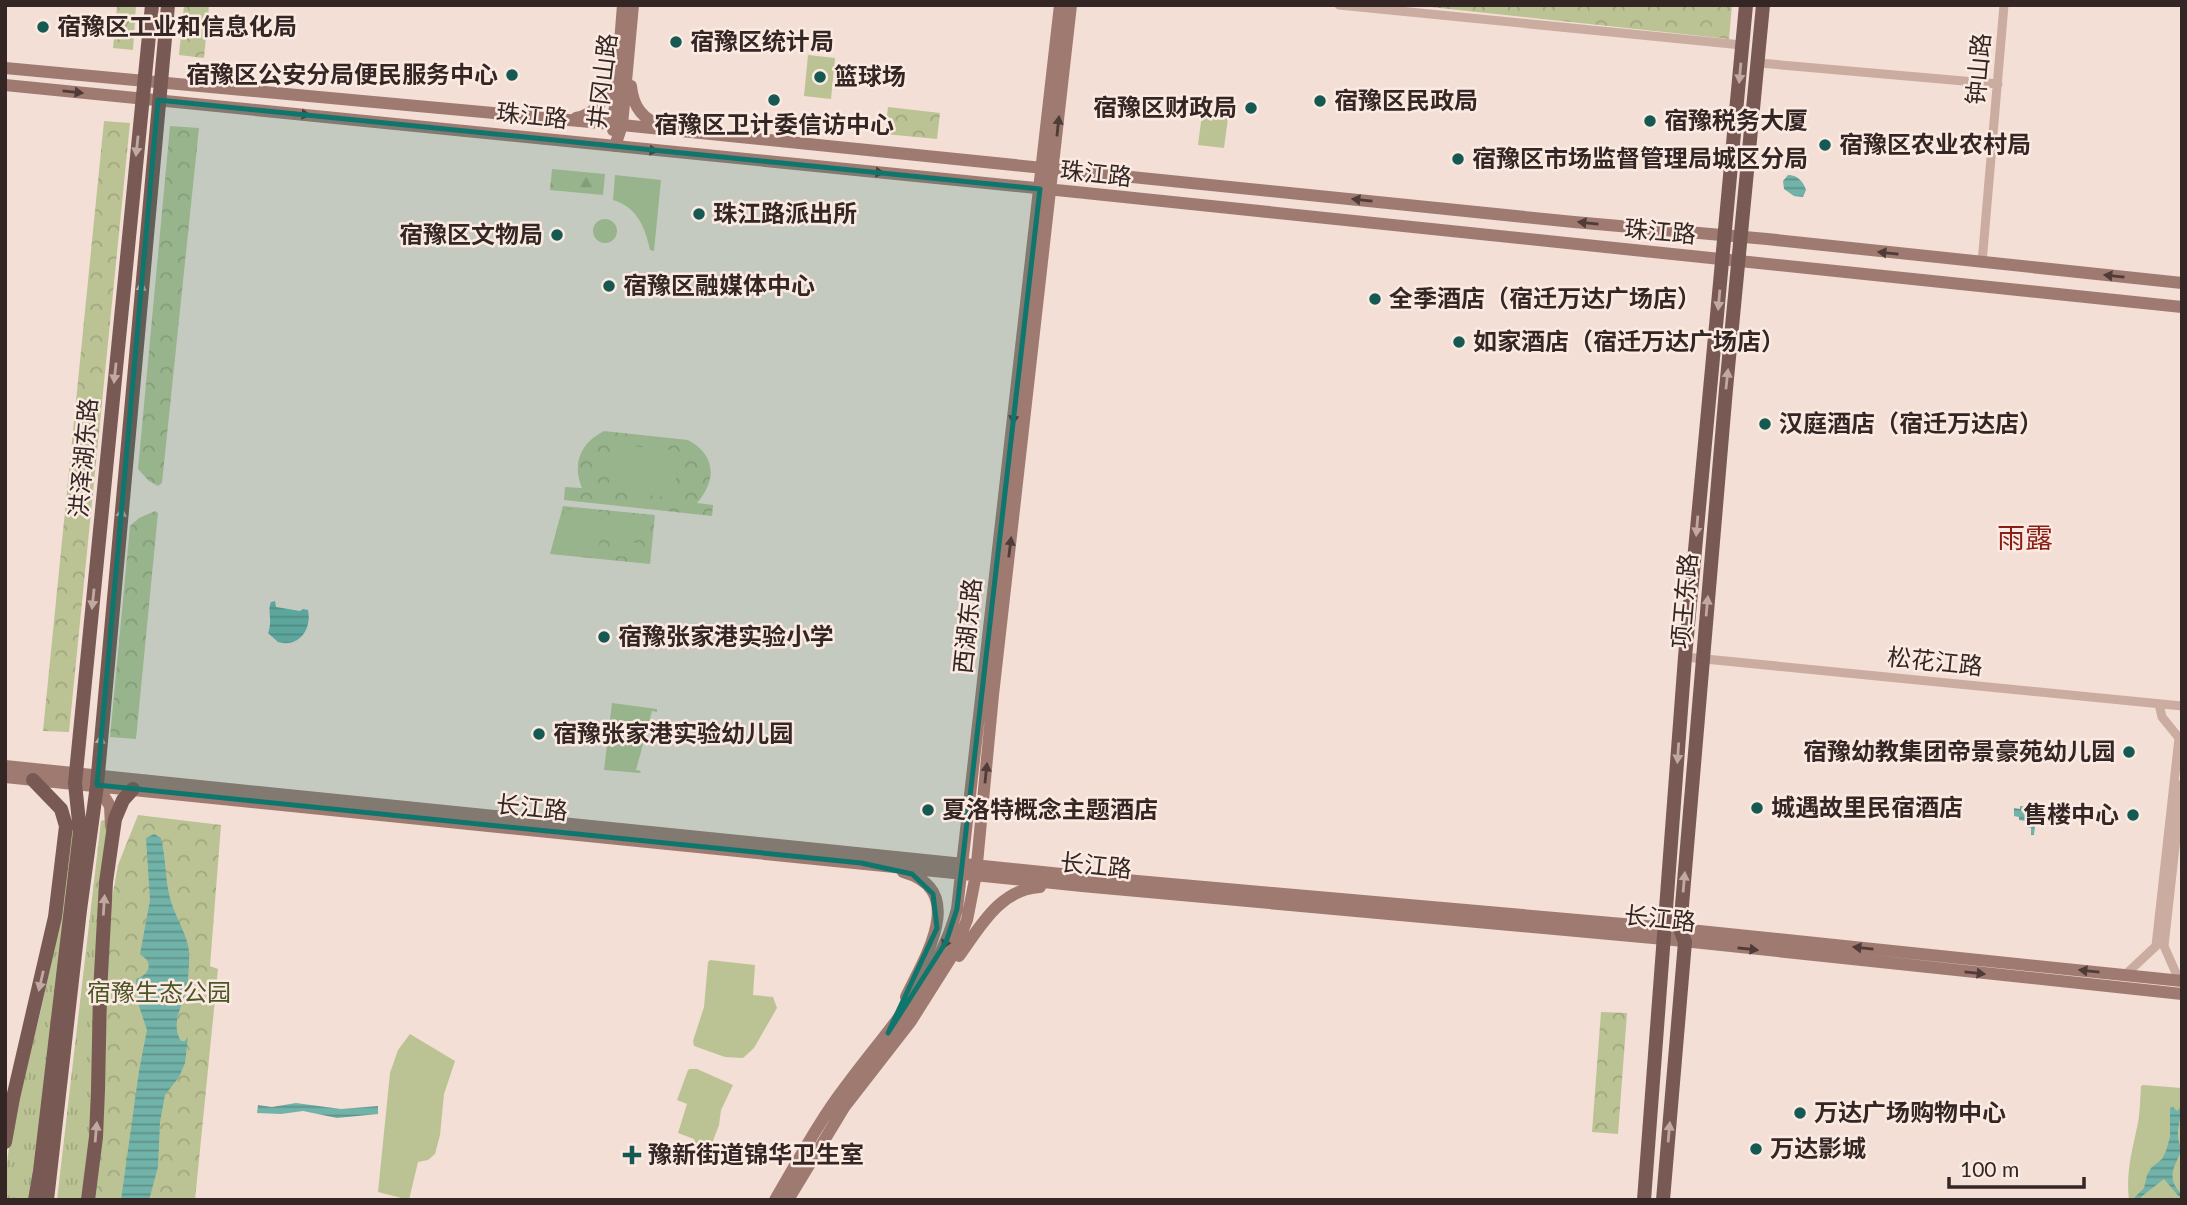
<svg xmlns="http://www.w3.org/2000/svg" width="2187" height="1205" font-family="Lato,'Noto Sans SC',sans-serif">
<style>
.grass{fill:url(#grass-tufts)}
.forest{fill:url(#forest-firs)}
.park{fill:url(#park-crowns)}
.garden{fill:#bbc394}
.water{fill:url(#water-rules)}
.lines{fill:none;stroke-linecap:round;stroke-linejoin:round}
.street{stroke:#cbaca0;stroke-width:9}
.secondary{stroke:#9f7a71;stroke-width:12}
.primary{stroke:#785953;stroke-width:14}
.oneway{fill:#c0a9a1}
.oneway2{fill:#4f3b37}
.marked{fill:#0f766e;fill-opacity:0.2;stroke:#0f766e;stroke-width:5;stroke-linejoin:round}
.poi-dot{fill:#165952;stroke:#faeae1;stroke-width:2.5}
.labels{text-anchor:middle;stroke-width:5;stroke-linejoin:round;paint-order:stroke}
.poi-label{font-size:24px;font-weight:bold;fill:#342624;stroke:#faeae1;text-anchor:start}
.street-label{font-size:24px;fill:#342624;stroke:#faeae1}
.park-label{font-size:24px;fill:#4c5526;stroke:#faeae1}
.quarter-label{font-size:28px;fill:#8a1d16;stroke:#faeae1}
</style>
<defs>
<pattern id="grass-tufts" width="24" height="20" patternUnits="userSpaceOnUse" patternTransform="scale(1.75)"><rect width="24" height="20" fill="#bbc394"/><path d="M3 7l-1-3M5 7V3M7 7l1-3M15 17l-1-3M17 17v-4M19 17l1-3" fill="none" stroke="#a1a77f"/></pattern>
<pattern id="forest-firs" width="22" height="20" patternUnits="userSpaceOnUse" patternTransform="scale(1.75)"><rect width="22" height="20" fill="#bbc394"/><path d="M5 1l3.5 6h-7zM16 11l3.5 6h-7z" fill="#a1a77f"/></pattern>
<pattern id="park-crowns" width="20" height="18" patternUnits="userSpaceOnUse" patternTransform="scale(1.75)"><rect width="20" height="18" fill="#bbc394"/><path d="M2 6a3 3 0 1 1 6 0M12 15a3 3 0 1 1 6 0" fill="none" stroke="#a1a77f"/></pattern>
<pattern id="water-rules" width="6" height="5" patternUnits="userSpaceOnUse" patternTransform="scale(1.75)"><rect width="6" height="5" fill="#71b2a9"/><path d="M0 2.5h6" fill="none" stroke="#5e9189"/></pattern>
</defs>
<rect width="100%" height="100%" fill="#f3dfd5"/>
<!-- grass -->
<path class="grass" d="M104,820L108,824L95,1098L84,1200H57L101,821Z
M73,828L78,831L30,1200H5C5,1131 28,1067 43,1001C56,944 64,886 73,828Z"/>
<!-- forest -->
<path class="forest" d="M552,169L605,174L603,195L550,190Z"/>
<!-- park -->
<path class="park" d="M117,5H136L133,50L113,48Z
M184,5H209L204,58L179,55Z
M1412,5H1732L1729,39Z
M888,107L940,113L937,139L885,134Z
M104,121L130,123L69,732L43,731Z
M170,126L199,128L162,483L158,486L149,481L138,469Z
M604,431L688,440C716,455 717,480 697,503L713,505L712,516L564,500L565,487L582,488C572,464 580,443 604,431Z
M563,506L655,515L650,564L550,554Z
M155,511L158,513L136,739L110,737L130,526L139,518Z
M138,815L221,825L210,966L218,969L195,1200H92L109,915L118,865Z
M1601,1012L1627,1013L1618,1134L1592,1132Z"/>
<!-- garden -->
<path class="garden" d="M808,55L835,58L831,99L804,96Z
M1202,114L1228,118L1224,148L1198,145Z
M615,175L661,180L654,251L650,250C645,227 637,207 613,200Z
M593 231a12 12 0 1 1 24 0a12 12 0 1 1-24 0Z
M613,444L679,451L674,498L608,491Z
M564,509L602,512L601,532L562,529Z
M613,516L640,519L639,533L612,530Z
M557,532L600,536L598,558L555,553Z
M611,541L638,543L637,558L609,555Z
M612,703L657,709V712L652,711L636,770L641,771L640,773L604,770Z
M710,960L755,965L753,995L773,997L777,1008L754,1048L743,1058L725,1057L694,1046L693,1041L704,1007L708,962Z
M410,1034L455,1061L444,1094L440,1135L435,1154L428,1160L418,1162L409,1200L378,1192L390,1073L398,1050Z
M690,1069H697L733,1085L721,1110L719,1125L713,1141L701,1148L696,1146L694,1139L678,1133L687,1104L677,1100L688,1070Z
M2143,1085L2182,1088V1200H2129C2126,1175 2131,1155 2136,1132C2140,1118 2140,1101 2141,1086Z"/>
<!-- water -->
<path class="water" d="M1788,175C1797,175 1803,181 1806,190L1803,197L1794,196L1784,189L1783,181Z
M275,601L276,607L300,611L303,609L308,610C312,629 299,648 278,642L268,633C273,620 267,611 271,602Z
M2020,806L2029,807L2030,809L2039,810L2041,809V813H2044V819L2040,818L2039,825L2035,826L2034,835H2031V828L2025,827L2026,821L2019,820V817L2014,816V808L2020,809Z
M154,834L161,838C166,858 165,879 170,898C174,914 184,929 188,945C190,955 189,967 188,978C188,999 168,1021 181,1041H185L188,1037L185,1063L179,1077L165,1095L160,1122L158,1167L149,1200H121L139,1071L147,1030L138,1003L136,979C145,976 152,970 147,960L140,954L150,900L146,838Z
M296,1103L341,1109L378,1106V1114L337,1118L303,1111L281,1114L257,1113L258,1105L272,1107Z
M2173,1107L2177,1111L2180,1108C2182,1119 2177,1126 2178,1136C2178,1143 2182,1146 2180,1153C2177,1162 2171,1169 2173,1180C2174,1188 2182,1191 2182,1200L2164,1179L2141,1197L2143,1200H2132L2144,1188L2147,1175L2151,1168L2162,1159L2166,1151L2170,1137V1108Z"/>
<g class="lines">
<!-- street -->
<path class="street" d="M1339,5L1742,45
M1759,63L1998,84
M1982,263L2004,5
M1685,657L2182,706
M2125,975L2156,946L2179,738L2162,717L2159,704
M2179,980L2164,946L2182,784"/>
<!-- secondary -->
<path class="secondary" d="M5,68L612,124L1574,222L1767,239L2182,283
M5,85L1076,192L2182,307
M631,86C633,106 642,120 663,126
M576,118C596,114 607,98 611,79
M613,130L623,5
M615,146L622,125L633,5
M5,766L1081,876L1680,929L2182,981
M5,777L1082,886L1664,939L2182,994
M97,785L110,806L111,826
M903,872C969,890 924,959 906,997
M959,956C980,927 1000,889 1040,887
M775,1200C798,1161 819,1121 846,1086C887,1030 939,978 957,909L1060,5
M788,1200L845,1106L911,1021L952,956L967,920L976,874L993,695L1071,5"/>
<!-- primary -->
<path class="primary" d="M5,1142L13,1098L55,917L66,826L61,809L33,780
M35,1200L40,1171L80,832L75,783L152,5
M47,1200L80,910L97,785L168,5
M88,1200L96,1137L98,1090L100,993L106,882L115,819L123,800L133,789
M1644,1200L1685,657L1746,5
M1663,1200L1685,942L1680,929L1726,389L1763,5"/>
</g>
<!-- one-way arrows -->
<defs><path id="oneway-solid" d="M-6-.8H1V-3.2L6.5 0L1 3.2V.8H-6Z" transform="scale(1.75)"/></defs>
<g class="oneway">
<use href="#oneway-solid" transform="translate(1740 73) rotate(95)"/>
<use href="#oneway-solid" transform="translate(137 146) rotate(96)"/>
<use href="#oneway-solid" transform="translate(141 292) rotate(-85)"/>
<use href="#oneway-solid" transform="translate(1719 300) rotate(95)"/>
<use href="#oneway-solid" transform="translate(115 373) rotate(96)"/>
<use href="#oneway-solid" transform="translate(1727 379) rotate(-84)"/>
<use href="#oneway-solid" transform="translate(121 518) rotate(-84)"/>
<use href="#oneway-solid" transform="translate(1697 526) rotate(95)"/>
<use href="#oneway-solid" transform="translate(93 599) rotate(96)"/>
<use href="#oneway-solid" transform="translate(1707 606) rotate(-85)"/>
<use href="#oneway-solid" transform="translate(100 745) rotate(-84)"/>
<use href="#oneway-solid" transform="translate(1678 753) rotate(94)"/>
<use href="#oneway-solid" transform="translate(1684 882) rotate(-85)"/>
<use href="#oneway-solid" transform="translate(104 905) rotate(-86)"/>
<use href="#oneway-solid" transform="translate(41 981) rotate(103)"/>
<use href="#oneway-solid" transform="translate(96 1132) rotate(-85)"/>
<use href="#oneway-solid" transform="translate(1669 1132) rotate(-85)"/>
</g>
<g class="oneway2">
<use href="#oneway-solid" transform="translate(73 92) rotate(6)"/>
<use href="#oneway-solid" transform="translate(300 114) rotate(6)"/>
<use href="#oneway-solid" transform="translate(1058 126) rotate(-84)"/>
<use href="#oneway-solid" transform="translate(648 150) rotate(6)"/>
<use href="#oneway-solid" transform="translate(874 172) rotate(6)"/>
<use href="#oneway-solid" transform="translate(1362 200) rotate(-174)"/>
<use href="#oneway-solid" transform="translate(1588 223) rotate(-174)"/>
<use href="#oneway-solid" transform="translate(1888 253) rotate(-174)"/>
<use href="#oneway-solid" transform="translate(2114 276) rotate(-174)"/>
<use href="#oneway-solid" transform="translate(1014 414) rotate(97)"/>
<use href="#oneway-solid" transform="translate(1010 547) rotate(-83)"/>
<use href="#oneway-solid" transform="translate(986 773) rotate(-84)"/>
<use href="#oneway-solid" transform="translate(947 939) rotate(114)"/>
<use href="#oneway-solid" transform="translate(1863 948) rotate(-174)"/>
<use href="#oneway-solid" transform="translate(1748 949) rotate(6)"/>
<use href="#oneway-solid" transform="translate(2089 971) rotate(-174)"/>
<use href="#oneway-solid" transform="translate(1975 973) rotate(6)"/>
</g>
<!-- marked area -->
<path class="marked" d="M158,100L1040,189L957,909L946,942L888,1033L937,928L933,894L912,874L861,863L97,785Z"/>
<!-- markers -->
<g class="poi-dot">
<circle cx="43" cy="27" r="7"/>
<circle cx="676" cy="42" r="7"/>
<circle cx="512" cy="75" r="7"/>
<circle cx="820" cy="77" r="7"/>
<circle cx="774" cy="100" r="7"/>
<circle cx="1320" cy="101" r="7"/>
<circle cx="1251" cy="108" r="7"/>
<circle cx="1650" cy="121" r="7"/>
<circle cx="1825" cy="145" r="7"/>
<circle cx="1458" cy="159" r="7"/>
<circle cx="699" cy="214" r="7"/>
<circle cx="557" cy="235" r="7"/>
<circle cx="609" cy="286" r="7"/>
<circle cx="1375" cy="299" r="7"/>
<circle cx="1459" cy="342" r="7"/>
<circle cx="1765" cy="424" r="7"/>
<circle cx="604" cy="637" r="7"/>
<circle cx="539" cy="734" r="7"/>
<circle cx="2129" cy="752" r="7"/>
<circle cx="1757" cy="808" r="7"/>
<circle cx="928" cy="810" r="7"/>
<circle cx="2133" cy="815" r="7"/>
<circle cx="1800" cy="1113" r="7"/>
<circle cx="1756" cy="1149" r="7"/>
<path d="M628.5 1144.5h7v7h7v7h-7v7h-7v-7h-7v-7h7z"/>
</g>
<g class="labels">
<!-- poi labels -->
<g class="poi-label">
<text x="57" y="35">宿豫区工业和信息化局</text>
<text x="690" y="50">宿豫区统计局</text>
<text x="498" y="83" text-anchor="end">宿豫区公安分局便民服务中心</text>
<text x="834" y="85">篮球场</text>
<text x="1334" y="109">宿豫区民政局</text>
<text x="1237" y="116" text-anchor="end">宿豫区财政局</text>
<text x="1664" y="129">宿豫税务大厦</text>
<text x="774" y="133" text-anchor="middle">宿豫区卫计委信访中心</text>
<text x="1839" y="153">宿豫区农业农村局</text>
<text x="1472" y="167">宿豫区市场监督管理局城区分局</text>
<text x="713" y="222">珠江路派出所</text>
<text x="543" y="243" text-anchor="end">宿豫区文物局</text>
<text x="623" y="294">宿豫区融媒体中心</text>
<text x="1389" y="307">全季酒店（宿迁万达广场店）</text>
<text x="1473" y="350">如家酒店（宿迁万达广场店）</text>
<text x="1779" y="432">汉庭酒店（宿迁万达店）</text>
<text x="618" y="645">宿豫张家港实验小学</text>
<text x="553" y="742">宿豫张家港实验幼儿园</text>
<text x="2115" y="760" text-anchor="end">宿豫幼教集团帝景豪苑幼儿园</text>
<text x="1771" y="816">城遇故里民宿酒店</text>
<text x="942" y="818">夏洛特概念主题酒店</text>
<text x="2119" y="823" text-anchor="end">售楼中心</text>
<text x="1814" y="1121">万达广场购物中心</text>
<text x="1770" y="1157">万达影城</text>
<text x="648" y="1163">豫新街道锦华卫生室</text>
</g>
<!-- street labels -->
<g class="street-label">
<text transform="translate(1979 69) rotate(-85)" y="8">钟山路</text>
<text transform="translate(603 81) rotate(-83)" y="8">井冈山路</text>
<text transform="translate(532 116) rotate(6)" y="8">珠江路</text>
<text transform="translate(1096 174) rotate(6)" y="8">珠江路</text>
<text transform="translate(1660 232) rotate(5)" y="8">珠江路</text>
<text transform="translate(84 458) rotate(-85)" y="8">洪泽湖东路</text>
<text transform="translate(1685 601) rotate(-85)" y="8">项王东路</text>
<text transform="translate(968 626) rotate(-84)" y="8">西湖东路</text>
<text transform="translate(1935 662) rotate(6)" y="8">松花江路</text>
<text transform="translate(532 808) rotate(6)" y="8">长江路</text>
<text transform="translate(1096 866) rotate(6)" y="8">长江路</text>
<text transform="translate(1660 919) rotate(6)" y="8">长江路</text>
</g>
<!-- park labels -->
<g class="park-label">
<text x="159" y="1001">宿豫生态公园</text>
</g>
<!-- quarter labels -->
<g class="quarter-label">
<text x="2025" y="548">雨露</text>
</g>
</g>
<!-- border -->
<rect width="2187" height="1205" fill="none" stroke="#342624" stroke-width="14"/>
<!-- scale -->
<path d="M1949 1177v10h135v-10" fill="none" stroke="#342624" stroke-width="3.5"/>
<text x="1960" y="1177" font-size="21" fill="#342624" stroke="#faeae1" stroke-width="5" paint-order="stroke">100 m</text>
</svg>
